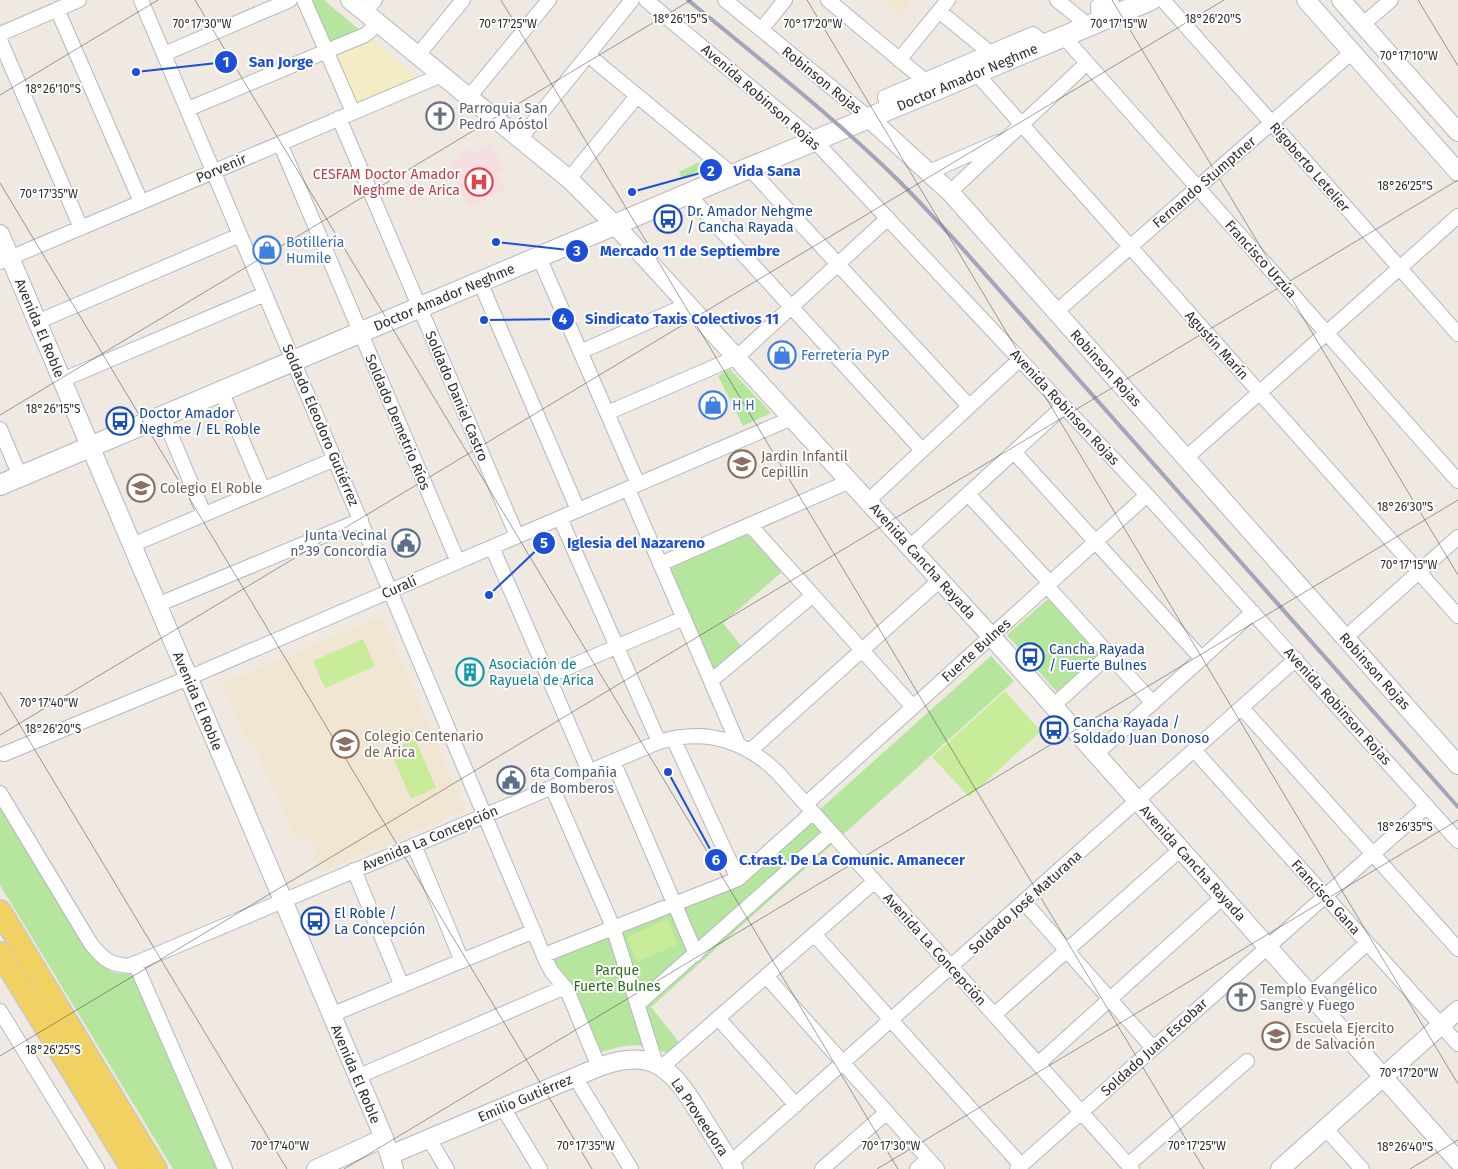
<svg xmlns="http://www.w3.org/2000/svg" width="1458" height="1169" font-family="'Fira Sans',sans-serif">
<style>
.education{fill:#f0e6d1}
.medical{fill:#f5dfe0}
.green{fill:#b6e59e}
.sand{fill:#f3ecc5}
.pitch{fill:#c9ec9a}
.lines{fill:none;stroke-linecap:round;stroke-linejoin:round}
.minor-casing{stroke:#b4b7c1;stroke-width:16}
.tertiary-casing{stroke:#b4b7c1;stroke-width:20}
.secondary-casing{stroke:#b4b7c1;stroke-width:22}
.primary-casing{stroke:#c9c9c9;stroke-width:24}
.minor{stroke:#fff;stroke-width:14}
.tertiary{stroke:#fff;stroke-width:18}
.secondary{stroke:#fff;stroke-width:20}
.primary{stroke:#f2d163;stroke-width:21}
.rail{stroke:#a3a6b8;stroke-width:4}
.ticks{fill:none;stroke:#2e2e2e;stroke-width:1;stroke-opacity:0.45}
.labels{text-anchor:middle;stroke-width:4;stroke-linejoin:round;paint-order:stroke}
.street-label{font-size:14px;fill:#2e2e2e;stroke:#fff}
.worship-label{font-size:14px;fill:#5b616d;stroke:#fff;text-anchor:start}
.health-label{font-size:14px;fill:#be3a42;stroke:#fff;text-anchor:end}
.transit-label{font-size:14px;fill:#164399;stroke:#fff;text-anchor:start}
.shop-label{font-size:14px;fill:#366cbe;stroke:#fff;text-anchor:start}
.education-label{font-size:14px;fill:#785e54;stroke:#fff;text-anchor:start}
.service-label{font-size:14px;fill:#4e5e75;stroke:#fff;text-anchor:end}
.culture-label{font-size:14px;fill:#0d838f;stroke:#fff;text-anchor:start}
.park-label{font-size:14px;fill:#2c6e1b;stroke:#fff}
.ticks-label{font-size:12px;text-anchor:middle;fill:#2e2e2e;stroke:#fff;stroke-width:4;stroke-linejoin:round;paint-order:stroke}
.leader{fill:none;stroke:#1d4ed8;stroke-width:2}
.callout-dot{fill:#1d4ed8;stroke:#fff;stroke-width:2}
.mark-label{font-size:15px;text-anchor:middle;font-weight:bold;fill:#fff}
.callout-label{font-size:15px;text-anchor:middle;font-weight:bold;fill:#1d4ed8;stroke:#fff;stroke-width:4;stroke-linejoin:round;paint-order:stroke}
</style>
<rect width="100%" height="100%" fill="#efe9e1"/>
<!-- education -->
<path class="education" d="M881,0H913L900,16Z
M377,618L384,621L465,810L324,871L315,867L312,861L313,855L316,851L308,835L297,841L253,744L249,745L224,689L226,682Z"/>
<!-- medical -->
<path class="medical" d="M492,144L504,170L498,173L505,190L468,207L448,163L460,157L458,153L468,149L471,153Z"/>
<!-- green -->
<path class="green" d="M307,0H324L363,33L330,49Z
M703,160L707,166L682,179L679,172Z
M730,369L771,413L743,426L718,376Z
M742,533L749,536L783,571L723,623L742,647L715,672L708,664L667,565Z
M1050,597L1100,654L1057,692L1007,635Z
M991,656L1014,681L651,1007L682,1046L672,1055C641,1042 632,1043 601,1052L571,985L553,961L558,955L741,880Z
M0,806L90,952L112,972L133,975L222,1169H173L0,885Z"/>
<!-- sand -->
<path class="sand" d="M371,39L421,81L358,108L334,58Z"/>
<!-- pitch -->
<path class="pitch" d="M363,639L375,666L325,688L313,661Z
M1005,691L1041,731L969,797L932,757Z
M415,739L436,788L411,799L390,750Z
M667,919L678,944L637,962L627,937Z"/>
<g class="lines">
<!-- minor casing -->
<g class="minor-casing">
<path id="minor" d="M141,0L546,961L552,972L567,990L599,1067
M304,0L353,112
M646,0L814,140L1147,495L1458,841
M725,0L869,118
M828,0L924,80
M1057,0L1089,26
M1163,0L1458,334
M57,9L141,202
M939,11L989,52
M365,12L375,0
M1099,22L1098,6L1112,0
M1362,25L1391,0
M761,30L785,0
M0,34L79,0
M1064,37L1458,481
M0,40L81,228
M164,54L290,0
M418,55L463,0
M588,55L733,175
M899,60L948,0
M976,73L1458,616
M469,97L549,0
M188,109L365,35L379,23
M888,110L885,97L1033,34L1045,44
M339,118L517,536
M520,139L632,0
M280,143L458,562
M749,168L969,406
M929,172L998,142
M569,179L637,96
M950,192L1087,63
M688,194L922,450
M539,257L638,484
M0,262L442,75
M480,282L578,510
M1056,312L1352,52
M37,322L240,235
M580,352L689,304
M62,380L265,294
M221,391L263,489
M607,413L737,357L888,218
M163,416L204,514
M0,429L20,476
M1014,452L1202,659
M1186,458L1458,216
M628,489L738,744
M968,494L1050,583
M868,501L1020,359
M560,518L659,742
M750,525L913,707
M132,545L335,459
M492,547L589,771
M910,547L1064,406
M660,564L850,481
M1047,586L1153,703
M157,605L361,520
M1345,638L1458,537
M548,676L684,618
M711,681L813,595
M1053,706L1109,655
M1242,708L1458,949
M673,738L738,879
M751,750L940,580
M1194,750L1458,1044
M4,754L188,678L792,418
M1096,754L1253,612
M613,761L696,954
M552,787L613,927L656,1064
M0,793L91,944C104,960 109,964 129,966L659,742C704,728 743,739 777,772L1132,1169
M806,804L1147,495
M414,845L462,961
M354,870L402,986
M1024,902L1153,1048
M814,934L1021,1165
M544,955L738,879L813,812
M135,963L225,1169
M766,976L937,1169
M1310,995L1367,943
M637,1005L831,833
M0,1011L97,1169
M331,1015L534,931
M994,1015L1181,849
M718,1018L796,1105
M1038,1064L1223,897
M662,1067L875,881
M357,1077L565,987
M575,1077L631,1169
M503,1108L540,1169
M1325,1128L1362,1169
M429,1139L447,1169
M730,1163L1296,659
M1128,1165L1247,1061
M822,1169L887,1112
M917,1169L928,1159
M1017,1169L1427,806"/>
</g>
<!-- tertiary casing -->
<g class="tertiary-casing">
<path id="tertiary" d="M350,0L569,179L615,225L991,636L1458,1161
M1306,0L1458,172
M1341,0L1458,132
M869,118L950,192L1458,765
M0,234L384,1138L394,1169
M390,1155L599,1067C654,1047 672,1069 700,1114C711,1132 723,1150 734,1169
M316,1169L384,1138
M1280,1169L1458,1010"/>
</g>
<!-- secondary casing -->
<g class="secondary-casing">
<path id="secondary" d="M0,485L749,168L1151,0"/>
</g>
<!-- primary casing -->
<g class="primary-casing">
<path id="primary" d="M0,911L156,1169
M0,953L132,1169"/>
</g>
<!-- minor -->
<use href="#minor" class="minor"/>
<!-- tertiary -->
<use href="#tertiary" class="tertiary"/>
<!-- secondary -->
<use href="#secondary" class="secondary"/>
<!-- primary -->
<use href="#primary" class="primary"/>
<!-- rail -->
<path class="rail" d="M688,0C759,59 833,116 899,181C918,200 936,220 954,239L1458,807"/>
</g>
<!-- ticks -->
<path class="ticks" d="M195,0L898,1169M501,0L1204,1169M807,0L1458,1084M1112,0L1458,575M1418,0L1458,66M0,95L158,0M0,183L592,1169M0,415L691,0M0,692L287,1169M0,735L1224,0M0,1056L1458,180M344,1169L1458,500M877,1169L1458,820M1410,1169L1458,1140"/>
<!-- icons -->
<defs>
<g id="church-ring" transform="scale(1.4375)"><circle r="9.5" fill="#fff" stroke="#6b7280" stroke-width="1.5"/><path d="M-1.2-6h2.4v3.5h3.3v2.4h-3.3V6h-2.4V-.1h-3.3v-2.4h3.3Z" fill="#6b7280"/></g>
<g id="hospital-ring" transform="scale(1.4375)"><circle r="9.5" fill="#fff" stroke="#e0444e" stroke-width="1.5"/><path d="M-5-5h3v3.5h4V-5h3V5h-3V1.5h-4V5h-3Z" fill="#e0444e"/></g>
<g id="bus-ring" transform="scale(1.4375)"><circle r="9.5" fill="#fff" stroke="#1a4fb4" stroke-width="1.5"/><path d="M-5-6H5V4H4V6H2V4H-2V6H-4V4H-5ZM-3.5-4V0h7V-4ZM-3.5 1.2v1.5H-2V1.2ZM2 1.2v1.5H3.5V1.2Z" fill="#1a4fb4"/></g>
<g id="shop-ring" transform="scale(1.4375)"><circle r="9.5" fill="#fff" stroke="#3f7fe0" stroke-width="1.5"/><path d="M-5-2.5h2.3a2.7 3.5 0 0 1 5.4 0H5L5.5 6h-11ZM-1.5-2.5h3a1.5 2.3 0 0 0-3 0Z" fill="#3f7fe0"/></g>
<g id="school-ring" transform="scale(1.4375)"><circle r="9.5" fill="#fff" stroke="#8d6e63" stroke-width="1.5"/><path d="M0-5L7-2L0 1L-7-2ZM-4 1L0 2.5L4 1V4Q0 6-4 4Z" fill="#8d6e63"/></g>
<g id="civic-ring" transform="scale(1.4375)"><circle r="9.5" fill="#fff" stroke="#5c6f8a" stroke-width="1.5"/><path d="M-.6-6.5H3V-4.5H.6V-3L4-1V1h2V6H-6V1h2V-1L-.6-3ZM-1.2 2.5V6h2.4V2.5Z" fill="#5c6f8a"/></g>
<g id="building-ring" transform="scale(1.4375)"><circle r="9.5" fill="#fff" stroke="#0f9aa8" stroke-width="1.5"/><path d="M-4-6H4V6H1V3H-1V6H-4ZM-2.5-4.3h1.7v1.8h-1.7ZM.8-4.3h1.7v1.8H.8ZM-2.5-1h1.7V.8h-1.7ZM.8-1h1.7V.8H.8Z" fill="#0f9aa8"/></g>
</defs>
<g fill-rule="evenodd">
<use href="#church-ring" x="440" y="116"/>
<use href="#hospital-ring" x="479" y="182"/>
<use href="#bus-ring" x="668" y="219"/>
<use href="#shop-ring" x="267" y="250"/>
<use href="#shop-ring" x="782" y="355"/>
<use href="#shop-ring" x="713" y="405"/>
<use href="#bus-ring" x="120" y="421"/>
<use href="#school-ring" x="742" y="464"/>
<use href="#school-ring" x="141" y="488"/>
<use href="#civic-ring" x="406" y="543"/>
<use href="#bus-ring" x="1030" y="657"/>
<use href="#building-ring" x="470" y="672"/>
<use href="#bus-ring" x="1054" y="730"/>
<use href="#school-ring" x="345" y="744"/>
<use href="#civic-ring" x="511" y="780"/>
<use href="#bus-ring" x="315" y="921"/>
<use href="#church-ring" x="1241" y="997"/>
<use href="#school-ring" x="1276" y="1036"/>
</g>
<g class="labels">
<!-- street labels -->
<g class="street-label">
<text transform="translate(967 77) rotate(-23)" y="5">Doctor Amador Neghme</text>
<text transform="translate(822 80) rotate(39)" y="5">Robinson Rojas</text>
<text transform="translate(761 97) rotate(41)" y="5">Avenida Robinson Rojas</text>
<text transform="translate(1310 167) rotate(49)" y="5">Rigoberto Letelier</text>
<text transform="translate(221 168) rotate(-23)" y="5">Porvenir</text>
<text transform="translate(1204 182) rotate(-41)" y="5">Fernando Stumptner</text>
<text transform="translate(1261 259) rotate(48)" y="5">Francisco Urzúa</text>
<text transform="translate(444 297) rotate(-23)" y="5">Doctor Amador Neghme</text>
<text transform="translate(40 328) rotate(67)" y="5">Avenida El Roble</text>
<text transform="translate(1217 345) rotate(48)" y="5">Agustín Marín</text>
<text transform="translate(1106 368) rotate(48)" y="5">Robinson Rojas</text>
<text transform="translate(457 396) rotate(67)" y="5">Soldado Daniel Castro</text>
<text transform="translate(1065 407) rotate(47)" y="5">Avenida Robinson Rojas</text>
<text transform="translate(398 422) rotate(67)" y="5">Soldado Demetrio Ríos</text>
<text transform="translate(321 425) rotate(67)" y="5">Soldado Eleodoro Gutiérrez</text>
<text transform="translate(923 561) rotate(48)" y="5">Avenida Cancha Rayada</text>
<text transform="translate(399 587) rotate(-23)" y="5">Curalí</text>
<text transform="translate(976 650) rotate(-42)" y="5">Fuerte Bulnes</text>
<text transform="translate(1375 671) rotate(48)" y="5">Robinson Rojas</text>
<text transform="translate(198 701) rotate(67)" y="5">Avenida El Roble</text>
<text transform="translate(1338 706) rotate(48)" y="5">Avenida Robinson Rojas</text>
<text transform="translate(430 838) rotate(-23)" y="5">Avenida La Concepción</text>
<text transform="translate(1193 863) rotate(48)" y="5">Avenida Cancha Rayada</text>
<text transform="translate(1326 897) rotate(48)" y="5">Francisco Gana</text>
<text transform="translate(1025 902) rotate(-42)" y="5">Soldado José Maturana</text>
<text transform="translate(935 949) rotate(48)" y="5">Avenida La Concepción</text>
<text transform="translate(1154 1047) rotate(-42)" y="5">Soldado Juan Escobar</text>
<text transform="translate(356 1074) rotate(67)" y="5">Avenida El Roble</text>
<text transform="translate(525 1098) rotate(-23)" y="5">Emilio Gutiérrez</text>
<text transform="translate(700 1117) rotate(56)" y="5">La Proveedora</text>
</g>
<!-- worship labels -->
<g class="worship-label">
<text x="459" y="113">Parroquia San<tspan x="459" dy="16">Pedro Apóstol</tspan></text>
<text x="1260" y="994">Templo Evangélico<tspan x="1260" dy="16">Sangre y Fuego</tspan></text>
</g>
<!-- health labels -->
<g class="health-label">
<text x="460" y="179">CESFAM Doctor Amador<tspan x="460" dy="16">Neghme de Arica</tspan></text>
</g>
<!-- transit labels -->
<g class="transit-label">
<text x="687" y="216">Dr. Amador Nehgme<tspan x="687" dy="16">/ Cancha Rayada</tspan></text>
<text x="139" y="418">Doctor Amador<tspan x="139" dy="16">Neghme / EL Roble</tspan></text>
<text x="1049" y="654">Cancha Rayada<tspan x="1049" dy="16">/ Fuerte Bulnes</tspan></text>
<text x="1073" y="727">Cancha Rayada /<tspan x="1073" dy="16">Soldado Juan Donoso</tspan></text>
<text x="334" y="918">El Roble /<tspan x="334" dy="16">La Concepción</tspan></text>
</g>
<!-- shop labels -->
<g class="shop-label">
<text x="286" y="247">Botillería<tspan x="286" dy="16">Humile</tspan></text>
<text x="801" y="360">Ferretería PyP</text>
<text x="732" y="410">H H</text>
</g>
<!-- education labels -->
<g class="education-label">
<text x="761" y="461">Jardin Infantil<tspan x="761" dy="16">Cepillin</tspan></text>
<text x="160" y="493">Colegio El Roble</text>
<text x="364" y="741">Colegio Centenario<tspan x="364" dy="16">de Arica</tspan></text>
<text x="1295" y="1033">Escuela Ejercito<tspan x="1295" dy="16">de Salvación</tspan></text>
</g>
<!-- service labels -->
<g class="service-label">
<text x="387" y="540">Junta Vecinal<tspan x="387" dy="16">n°39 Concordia</tspan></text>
<text x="530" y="777" text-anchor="start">6ta Compañia<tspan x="530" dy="16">de Bomberos</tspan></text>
</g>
<!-- culture labels -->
<g class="culture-label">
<text x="489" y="669">Asociación de<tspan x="489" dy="16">Rayuela de Arica</tspan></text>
</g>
<!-- park labels -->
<g class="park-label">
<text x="617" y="975">Parque<tspan x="617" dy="16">Fuerte Bulnes</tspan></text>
</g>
</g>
<g class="ticks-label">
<text x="680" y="23">18°26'15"S</text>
<text x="1213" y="23">18°26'20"S</text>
<text x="202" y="28">70°17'30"W</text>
<text x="508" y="28">70°17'25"W</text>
<text x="813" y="28">70°17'20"W</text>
<text x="1119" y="28">70°17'15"W</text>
<text x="1409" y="60">70°17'10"W</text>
<text x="53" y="93">18°26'10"S</text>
<text x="1405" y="190">18°26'25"S</text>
<text x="49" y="198">70°17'35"W</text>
<text x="53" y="413">18°26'15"S</text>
<text x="1405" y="511">18°26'30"S</text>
<text x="1409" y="569">70°17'15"W</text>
<text x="49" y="707">70°17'40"W</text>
<text x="53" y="733">18°26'20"S</text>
<text x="1405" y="831">18°26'35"S</text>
<text x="53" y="1054">18°26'25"S</text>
<text x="1409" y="1077">70°17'20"W</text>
<text x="280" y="1150">70°17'40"W</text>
<text x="586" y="1150">70°17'35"W</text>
<text x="891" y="1150">70°17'30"W</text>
<text x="1197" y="1150">70°17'25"W</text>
<text x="1405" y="1151">18°26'40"S</text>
</g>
<!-- callouts -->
<path class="leader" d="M136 72L226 62M632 192L711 170M496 242L577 251M484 320L563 319M489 595L544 543M668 772L716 860"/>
<g class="callout-dot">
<circle cx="136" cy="72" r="5"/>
<circle cx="632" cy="192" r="5"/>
<circle cx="496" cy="242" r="5"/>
<circle cx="484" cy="320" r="5"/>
<circle cx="489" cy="595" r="5"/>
<circle cx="668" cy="772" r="5"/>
<circle cx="226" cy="62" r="12"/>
<circle cx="711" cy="170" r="12"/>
<circle cx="577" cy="251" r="12"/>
<circle cx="563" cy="319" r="12"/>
<circle cx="544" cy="543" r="12"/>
<circle cx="716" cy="860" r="12"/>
</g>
<g class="mark-label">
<text x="226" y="67">1</text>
<text x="711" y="176">2</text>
<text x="577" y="256">3</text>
<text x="563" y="324">4</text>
<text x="544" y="548">5</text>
<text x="716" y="865">6</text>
</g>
<g class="callout-label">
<text x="281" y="67">San Jorge</text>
<text x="767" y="176">Vida Sana</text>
<text x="690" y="256">Mercado 11 de Septiembre</text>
<text x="682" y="324">Sindicato Taxis Colectivos 11</text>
<text x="636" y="548">Iglesia del Nazareno</text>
<text x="852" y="865">C.trast. De La Comunic. Amanecer</text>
</g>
</svg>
